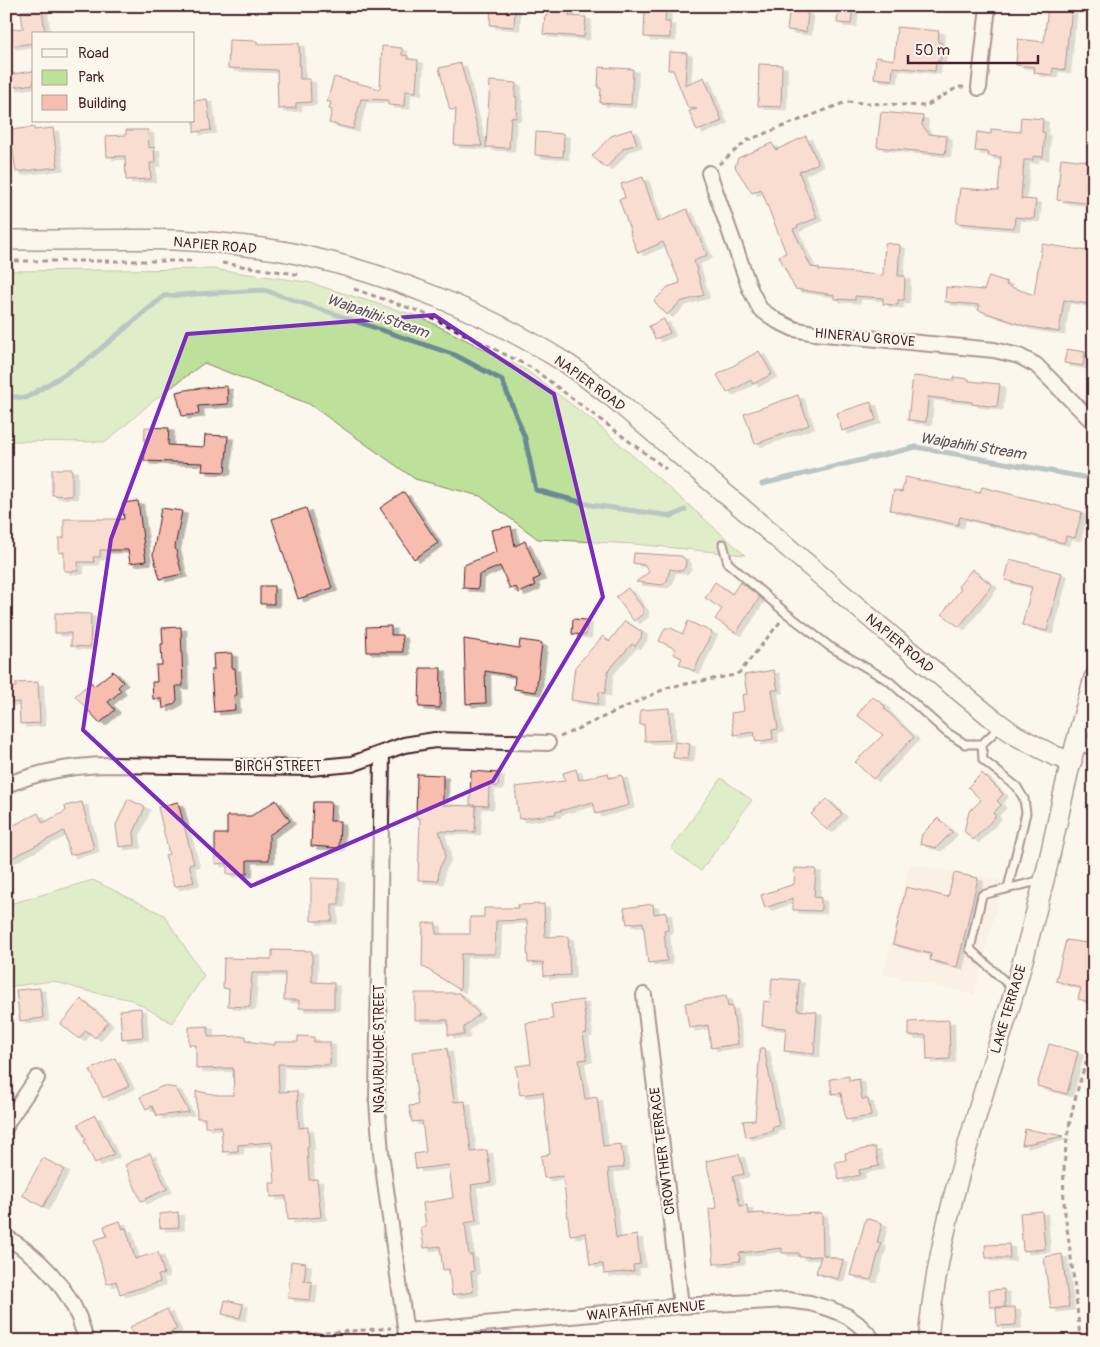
<svg xmlns="http://www.w3.org/2000/svg" width="1100" height="1347" font-family="Pangolin,sans-serif">
<style>
.built{fill:#fae6da}
.green{fill:#bde19b;stroke:#848063}
.water{fill:#80d1d9;stroke:#6a8a93}
.lines{fill:none;stroke-linecap:round;stroke-linejoin:round}
.shore{stroke:#606671;stroke-width:1}
.stream{stroke:#6a8a93;stroke-width:5}
.building{fill:#f7bdaf;stroke:#4a1f2b;filter:url(#shadow)}
.lane-casing{stroke:#4a1f2b;stroke-width:11}
.street-casing{stroke:#4a1f2b;stroke-width:18}
.secondary-casing{stroke:#4a1f2b;stroke-width:22}
.path{stroke:#4a1f2b;stroke-width:3;stroke-dasharray:5 4;stroke-linecap:butt}
.lane{stroke:#fbf7ec;stroke-width:7}
.street{stroke:#fbf7ec;stroke-width:14}
.secondary{stroke:#fbf7ec;stroke-width:19}
.marked{fill:none;stroke:#7b2cbf;stroke-width:4;stroke-linejoin:round}
.labels{text-anchor:middle;stroke-width:4.5;stroke-linejoin:round;paint-order:stroke}
.street-label{font-size:14px;fill:#4a1f2b;stroke:#fbf7ec}
.water-label{font-size:15px;font-style:italic;fill:#5a545f;stroke:#fbf7ec}
</style>
<defs>
<filter id="shadow"><feDropShadow dx="5.5" dy="3" stdDeviation="0" flood-color="#0004"/></filter>
</defs>
<rect width="100%" height="100%" fill="#fbf7ec"/>
<filter id="ink" filterUnits="userSpaceOnUse"><feTurbulence type="fractalNoise" baseFrequency=".02" numOctaves="2"/><feDisplacementMap in="SourceGraphic" scale="10" xChannelSelector="R" yChannelSelector="G"/><feConvolveMatrix kernelMatrix="1 2 1 2 8 2 1 2 1" color-interpolation-filters="sRGB"/></filter>
<g filter="url(#ink)">
<!-- built -->
<path class="built" d="M910,864L1003,881L974,995L883,974Z"/>
<!-- green -->
<path class="green" d="M212,269L307,282L420,317L526,370L597,424L745,555L634,544L538,539L480,496L415,479L309,404L204,363L153,401L106,442L6,441V271Z
M721,778L752,800L701,871L671,849Z
M93,880L164,915L204,976L172,1023L132,1000L83,990L53,981L6,987V905Z"/>
<!-- water -->
<path class="water" d="M1094,1104V1284L1089,1262L1087,1120Z"/>
<g class="lines">
<!-- shore -->
<path class="shore" d="M1094,1117L1092,1121L1094,1244"/>
<!-- stream -->
<path class="stream" d="M6,396L26,398L86,361L164,296L264,290L455,355L502,380L525,438L536,490L591,505L672,516L685,510
M762,484L916,447L1094,479"/>
</g>
<!-- building -->
<path class="building" d="M491,6H515L514,27L490,25Z
M548,6H570L569,16L586,17L584,37L543,34L545,16H547Z
M645,6H662V8H666L665,22H670V38L644,37Z
M790,6H807L806,14H808L806,32L787,30Z
M839,6H853L851,24L837,23Z
M1048,6H1072L1070,27H1069L1065,70L1053,68L1052,75L1034,73L1035,67L1016,65L1018,39L1044,42Z
M42,9L45,34H34V43L10,46L8,30L23,28L21,11Z
M897,27L939,31L938,42L942,43L940,61H936L935,71L893,67L892,80L874,78L876,57L894,60Z
M229,40L257,41V44L299,43L300,79H310L311,102L296,103V108L278,109L277,70L228,68Z
M382,46L402,48V55L408,56V59L418,60L416,92L405,91L404,106L388,105V100L361,99L353,129L329,123L332,110L329,109L331,102H327L334,77L380,89Z
M669,52L687,53L685,85L704,77L722,121L697,131L689,111L697,109L688,108L673,70H668Z
M461,63L482,146L454,145L456,109L450,110L439,68Z
M759,64L782,65L781,107L758,106Z
M599,67L633,69L631,105L600,103L601,88H598Z
M34,71V84L12,87L11,74Z
M490,81L516,83L515,97H517L516,118L511,117L509,148L486,147Z
M207,99L211,130L194,132V101Z
M881,112L923,116L922,125L929,134L947,136L945,154L877,147Z
M1021,117L1043,119L1042,132L1045,133L1043,157L1033,156V160H1024L1021,199L1036,200L1034,219L1015,217L1014,228L956,223L960,188L998,191L1001,157L988,156L989,152L975,151L977,132L991,134V129L1020,132Z
M34,127V130L53,128L58,167L16,172L10,130Z
M632,129L637,144L624,148L606,168L592,156L611,136Z
M126,130H148L149,148L154,147L155,163H150L151,179L126,180L125,156L107,157L106,136L126,135Z
M536,132L564,134L563,157L535,155Z
M806,136L818,163L799,172L817,218L797,226L798,227L793,229L811,267L819,268V270L883,275L885,243L900,245L898,276H905L904,300H898V305L883,304V298L855,296V300L834,299V295L795,289L779,256L786,253L761,189L752,193L735,167L738,158L772,143L776,150Z
M1061,158L1088,161L1086,188L1094,189V204L1057,200Z
M643,177L658,222L687,209L707,255L694,261L704,295L680,302L667,315L654,301L668,287L680,283L663,242L638,253L630,234L631,233L619,199L625,198L621,184Z
M1042,244L1094,252V305L1064,300L1059,332L1025,326L978,310L980,305L945,302L946,287L984,290L989,276L1007,282L1006,285L1034,295Z
M664,319L670,333L655,339L649,326Z
M1067,349L1085,352L1083,366L1064,363Z
M759,351L772,374L753,384L751,380L727,393L717,375Z
M913,376L954,380V377L969,379V381L1000,384L997,407L972,404V402L928,397L926,422L908,420Z
M227,386L228,404L198,406L199,414L182,416L176,392L191,389Z
M798,395L809,425L755,444L744,414Z
M871,402L876,420L842,431L837,413Z
M145,427L169,428L168,445L204,447L205,435L228,436L225,472L202,471L203,463L144,461Z
M52,469H72V496L52,495Z
M905,477L980,493L982,487L1082,512L1075,538L1066,536L1064,543L960,517L958,525L890,510L894,490L902,492Z
M404,492L438,543L414,559L380,508Z
M138,501L146,561L130,563L128,550H100V557H93L94,562H78V571H64V552L59,553V538H64V519H124L122,503Z
M161,508L182,511L175,547L182,574L160,579L153,555Z
M306,508L332,588L298,599L272,519Z
M511,526L515,546L525,541L540,577L533,580L535,586L519,593L516,587L510,589L500,566L479,575L478,589L463,588L464,565L496,552L491,530Z
M634,553L682,556L686,561L685,567L682,571L670,569L667,581L663,585L636,582L649,572L644,565L633,563Z
M1010,559L1062,573L1047,631L1022,625L1032,587L1005,580Z
M972,569L992,585L959,627L942,614L961,589L958,587Z
M715,582L732,594L740,582L760,597L736,633L715,619L722,609L705,598Z
M260,586H274V604H260Z
M628,588L643,608V614L634,621L616,597Z
M55,613L91,614L90,647L71,646V633H55Z
M573,619L587,620L586,635L572,634Z
M625,621L642,632L641,638L635,646L632,644L608,671L605,693L599,692L598,704L571,700L575,667L603,636L609,642Z
M688,621L712,632L694,671L679,664L682,658L673,654L676,649L659,641L665,628H671L683,634Z
M391,626V635H402L403,652H367L366,627Z
M181,627L183,686H176L177,700L175,703L163,709L162,699H153L152,682H157L156,665H162L161,644H163L162,628Z
M464,639L519,648L520,640L542,643L536,692L514,689L515,676L485,671L486,703L466,704Z
M232,653V668H235L237,695H234L235,710L214,712L211,670H214L213,654Z
M420,668H441L440,708L419,707Z
M774,670L778,690H772L778,729L772,730L773,739L756,742L754,732L734,735L731,713L744,711L742,695L747,694L744,675Z
M113,671L123,682L118,687L121,691L108,702L115,710L100,723L75,696L91,682L94,686Z
M38,682L40,723L20,724L19,702L6,703V687H16V683Z
M872,696L885,706L884,708L914,737L873,779L855,762L883,735L857,715Z
M669,708L670,740L645,741L644,724L640,725V710Z
M675,742L690,744L688,759L673,758Z
M576,769L579,780L608,773L609,778L622,775L629,805L596,814L593,802L555,812L556,814L519,819L515,787L565,781L563,773Z
M471,771L499,773L498,786H489L488,806L470,805Z
M982,773L1003,794L997,801L1001,805L993,813L996,816L973,840L964,831L969,812L981,800L968,787Z
M417,774L443,775V805L476,806L475,832L439,831L445,849V857L439,869L438,881L418,880L420,818H416Z
M128,799L145,807L134,832L135,845L119,847L116,825Z
M827,799L842,814L827,830L811,814Z
M276,800L290,821L269,835V860H247V874H227V863L215,864V834H227V816H251Z
M82,802L94,849L70,855L64,831L6,861V829L38,813L43,823L66,811L65,806Z
M178,802L194,864H189L194,882L174,887L165,855L169,854L158,807Z
M313,802H331L330,821H340L339,848L311,846Z
M938,818L952,832L936,848L920,844L922,834Z
M795,868L816,869L814,897L821,898V911L793,910V898L765,908L761,895L794,884Z
M954,873L978,878L957,967L930,960L931,954L893,944L906,887L948,897Z
M311,878L339,879V904H332V921H311Z
M544,904L545,937L568,936L570,975L544,976L543,962L528,963L527,947H528L527,920L496,921L495,954H461L460,990L422,966L423,923H436V934H470V917H484V908H518L517,905Z
M653,904L654,914L666,912L668,930L664,931L667,961L648,963L643,922L627,924L624,908Z
M1066,940L1094,944V1003L1078,999L1081,988L1056,981Z
M272,950L312,951V982L334,983V1008H299V1000H284L285,973H252L250,1007L228,1006L229,989L223,988L224,958L272,959Z
M772,978L799,980L797,1010L817,1012L814,1054L784,1051L786,1028L762,1026L764,1001L770,1002Z
M40,988L43,1018L20,1021L16,990Z
M415,993H459L479,1014L464,1027V1035H448V1020H415Z
M726,996L728,1007L732,1006L738,1044L711,1048L708,1025L689,1028L685,1003Z
M81,999L108,1022L95,1038L86,1030L79,1039L61,1024Z
M583,1000L587,1033L583,1034L587,1059L579,1060L585,1099L597,1097L603,1146L621,1144L624,1167L608,1169L616,1238L637,1235L640,1264L633,1265L634,1271L604,1274L603,1264L590,1265L586,1233L570,1235L563,1176L544,1178L541,1156L550,1154L543,1092L520,1095L516,1066L531,1064L526,1023L553,1019L551,1004Z
M141,1008L143,1037L122,1039L120,1010Z
M949,1020L950,1059L927,1060L926,1035L909,1036V1022Z
M208,1026V1037L246,1036V1041L275,1045V1042H298V1036L314,1037V1042H330V1065L278,1064L279,1092L297,1091L299,1128L308,1127L309,1147H307L309,1180L317,1179L321,1217L288,1220L286,1196L271,1197L270,1183H275L272,1142L238,1145V1151L223,1152L221,1126L205,1127V1118H197L196,1091L218,1095H234L233,1068L196,1069V1045H189V1027Z
M1049,1044L1078,1052L1067,1094L1037,1086Z
M447,1048L454,1102L465,1101L471,1152L487,1150L491,1182L471,1185L476,1221L465,1223L469,1255H472L474,1271L471,1272L473,1292L452,1295L449,1269L443,1270L440,1246L424,1248L421,1228L426,1227L423,1203L453,1198L449,1165L416,1169L414,1154L426,1152L422,1121L412,1122L409,1106L418,1105L412,1052Z
M760,1048H764L779,1126L772,1127L773,1131L746,1137L743,1121L755,1120Z
M115,1058L129,1086L103,1098L90,1070Z
M849,1076V1081L859,1079L862,1099H868L871,1116L846,1120L841,1093L832,1094L830,1079Z
M163,1086L176,1088L189,1112L157,1116L152,1106L146,1109L140,1097Z
M95,1115L114,1154L95,1163L84,1141L86,1140L78,1124Z
M1025,1129L1064,1136L1022,1145Z
M875,1147L879,1166L859,1170L860,1175L839,1180L835,1162L846,1160L845,1153Z
M150,1153L167,1189L141,1201L125,1165Z
M739,1154L744,1174L733,1176L740,1206L747,1205L748,1214L763,1213L764,1215L822,1213L823,1255L843,1260L838,1279L816,1273L821,1256L799,1257V1253H782V1248L739,1253L740,1261L714,1264L709,1209L717,1208L706,1161Z
M43,1158L64,1169L43,1207L22,1195Z
M1042,1211L1045,1249L1023,1251L1020,1213Z
M178,1212L179,1227L160,1228L159,1214Z
M866,1218L882,1223L877,1243L881,1244L871,1280L850,1275Z
M120,1221L123,1229L126,1228L135,1259L158,1252L164,1274L158,1275L160,1282L120,1294L116,1281L107,1284L94,1240L107,1236L104,1226Z
M1009,1244L1010,1258H986L985,1245Z
M1062,1254L1069,1307L1051,1309L1044,1257Z
M291,1261L306,1263L304,1281L312,1282L310,1300L288,1298Z
M1004,1289L1005,1307H990L989,1290Z
M225,1300L243,1304L240,1318L222,1314Z
M1015,1307L1016,1325L997,1326L996,1308Z
M167,1309L177,1329L152,1341H137L130,1327Z"/>
<g class="lines">
<!-- lane casing -->
<g class="lane-casing">
<path id="lane" d="M723,544L728,563L786,613L829,646L889,681L946,732L965,744H982L1002,725
M982,744L983,760L1017,787L1024,799L1026,813L1008,888
M1012,988L970,949L982,895L1042,880"/>
</g>
<!-- street casing -->
<g class="street-casing">
<path id="street" d="M979,88L988,6
M709,173L750,289L760,309L777,321L794,329L814,333L994,350L1019,356L1036,365L1094,423
M1077,743L1094,747
M382,754L377,1101L381,1153L407,1341
M6,785C42,771 70,766 109,765L310,768L352,764L404,745L435,740L548,743
M644,995L681,1306
M6,1127L8,1121L37,1078
M6,1237C37,1255 65,1284 79,1318C82,1326 84,1333 86,1341
M406,1331L681,1306L787,1300L810,1303L830,1309L847,1316L858,1324L869,1335L874,1341"/>
</g>
<!-- secondary casing -->
<g class="secondary-casing">
<path id="secondary" d="M6,240C81,241 155,236 230,244C252,247 275,249 297,254C391,274 485,312 566,363C582,373 596,386 612,397L895,639L992,718L1015,735L1055,756L1072,761
M928,1341C938,1219 981,1106 1015,989C1025,953 1035,917 1044,880C1054,841 1061,801 1071,762C1078,734 1086,706 1094,678"/>
</g>
<!-- path -->
<path class="path" d="M719,164L748,140L846,102L926,106L958,87H964
M6,261H193
M222,263L302,275
M354,289L421,312L532,368L666,469
M560,737L669,687L735,675L740,672L780,622
M217,1341L391,1328
M1080,1341C1078,1310 1074,1280 1070,1250C1068,1234 1065,1217 1064,1201C1061,1147 1074,1092 1094,1041"/>
<!-- lane -->
<use href="#lane" class="lane"/>
<!-- street -->
<use href="#street" class="street"/>
<!-- secondary -->
<use href="#secondary" class="secondary"/>
</g>
</g>
<!-- marked area -->
<path d="M0 0H1100V1347H0ZM434,315L554,394L603,597L493,781L251,886L83,730L111,539L187,334Z" fill="#fbf7ec" fill-opacity=".55" fill-rule="evenodd"/>
<path class="marked" d="M434,315L554,394L603,597L493,781L251,886L83,730L111,539L187,334Z"/>
<g class="labels">
<!-- street labels -->
<g class="street-label">
<text transform="translate(215 245) rotate(5)" y="5">NAPIER ROAD</text>
<text transform="translate(865 337) rotate(5)" y="5">HINERAU GROVE</text>
<text transform="translate(590 383) rotate(36)" y="5">NAPIER ROAD</text>
<text transform="translate(900 643) rotate(40)" y="5">NAPIER ROAD</text>
<text x="278" y="771">BIRCH STREET</text>
<text transform="translate(1008 1009) rotate(-73)" y="5">LAKE TERRACE</text>
<text transform="translate(379 1049) rotate(-90)" y="5">NGAURUHOE STREET</text>
<text transform="translate(662 1151) rotate(-97)" y="5">CROWTHER TERRACE</text>
<text transform="translate(646 1310) rotate(-5)" y="5">WAIPĀHĪHĪ AVENUE</text>
</g>
<!-- water labels -->
<g class="water-label">
<text transform="translate(378 316) rotate(19)" y="5">Waipahihi Stream</text>
<text transform="translate(973 446) rotate(9)" y="5">Waipahihi Stream</text>
</g>
</g>
<!-- margin -->
<rect width="1100" height="1347" fill="none" stroke="#fbf7ec" stroke-width="25"/>
<rect x="12" y="12" width="1075" height="1322" fill="none" stroke="#4a1f2b" stroke-width="2" filter="url(#ink)"/>
<!-- legend -->
<rect x="32" y="32" width="162" height="90" fill="#fbf7ec" stroke="#b4a19f"/>
<rect x="42" y="49" width="25" height="8" fill="#fbf7ec" stroke="#b4a19f"/>
<text x="78" y="58" font-size="15" fill="#4a1f2b">Road</text>
<rect x="42" y="70" width="25" height="15" fill="#bde19b" stroke="#b4a19f"/>
<text x="78" y="82" font-size="15" fill="#4a1f2b">Park</text>
<rect x="42" y="95" width="25" height="15" fill="#f7bdaf" stroke="#b4a19f"/>
<text x="78" y="108" font-size="15" fill="#4a1f2b">Building</text>
<!-- scale -->
<path d="M908 55v8h130v-8" fill="none" stroke="#4a1f2b" stroke-width="2.5"/>
<text x="915" y="55" font-size="15" fill="#4a1f2b" stroke="#fbf7ec" stroke-width="4" paint-order="stroke">50 m</text>
</svg>
